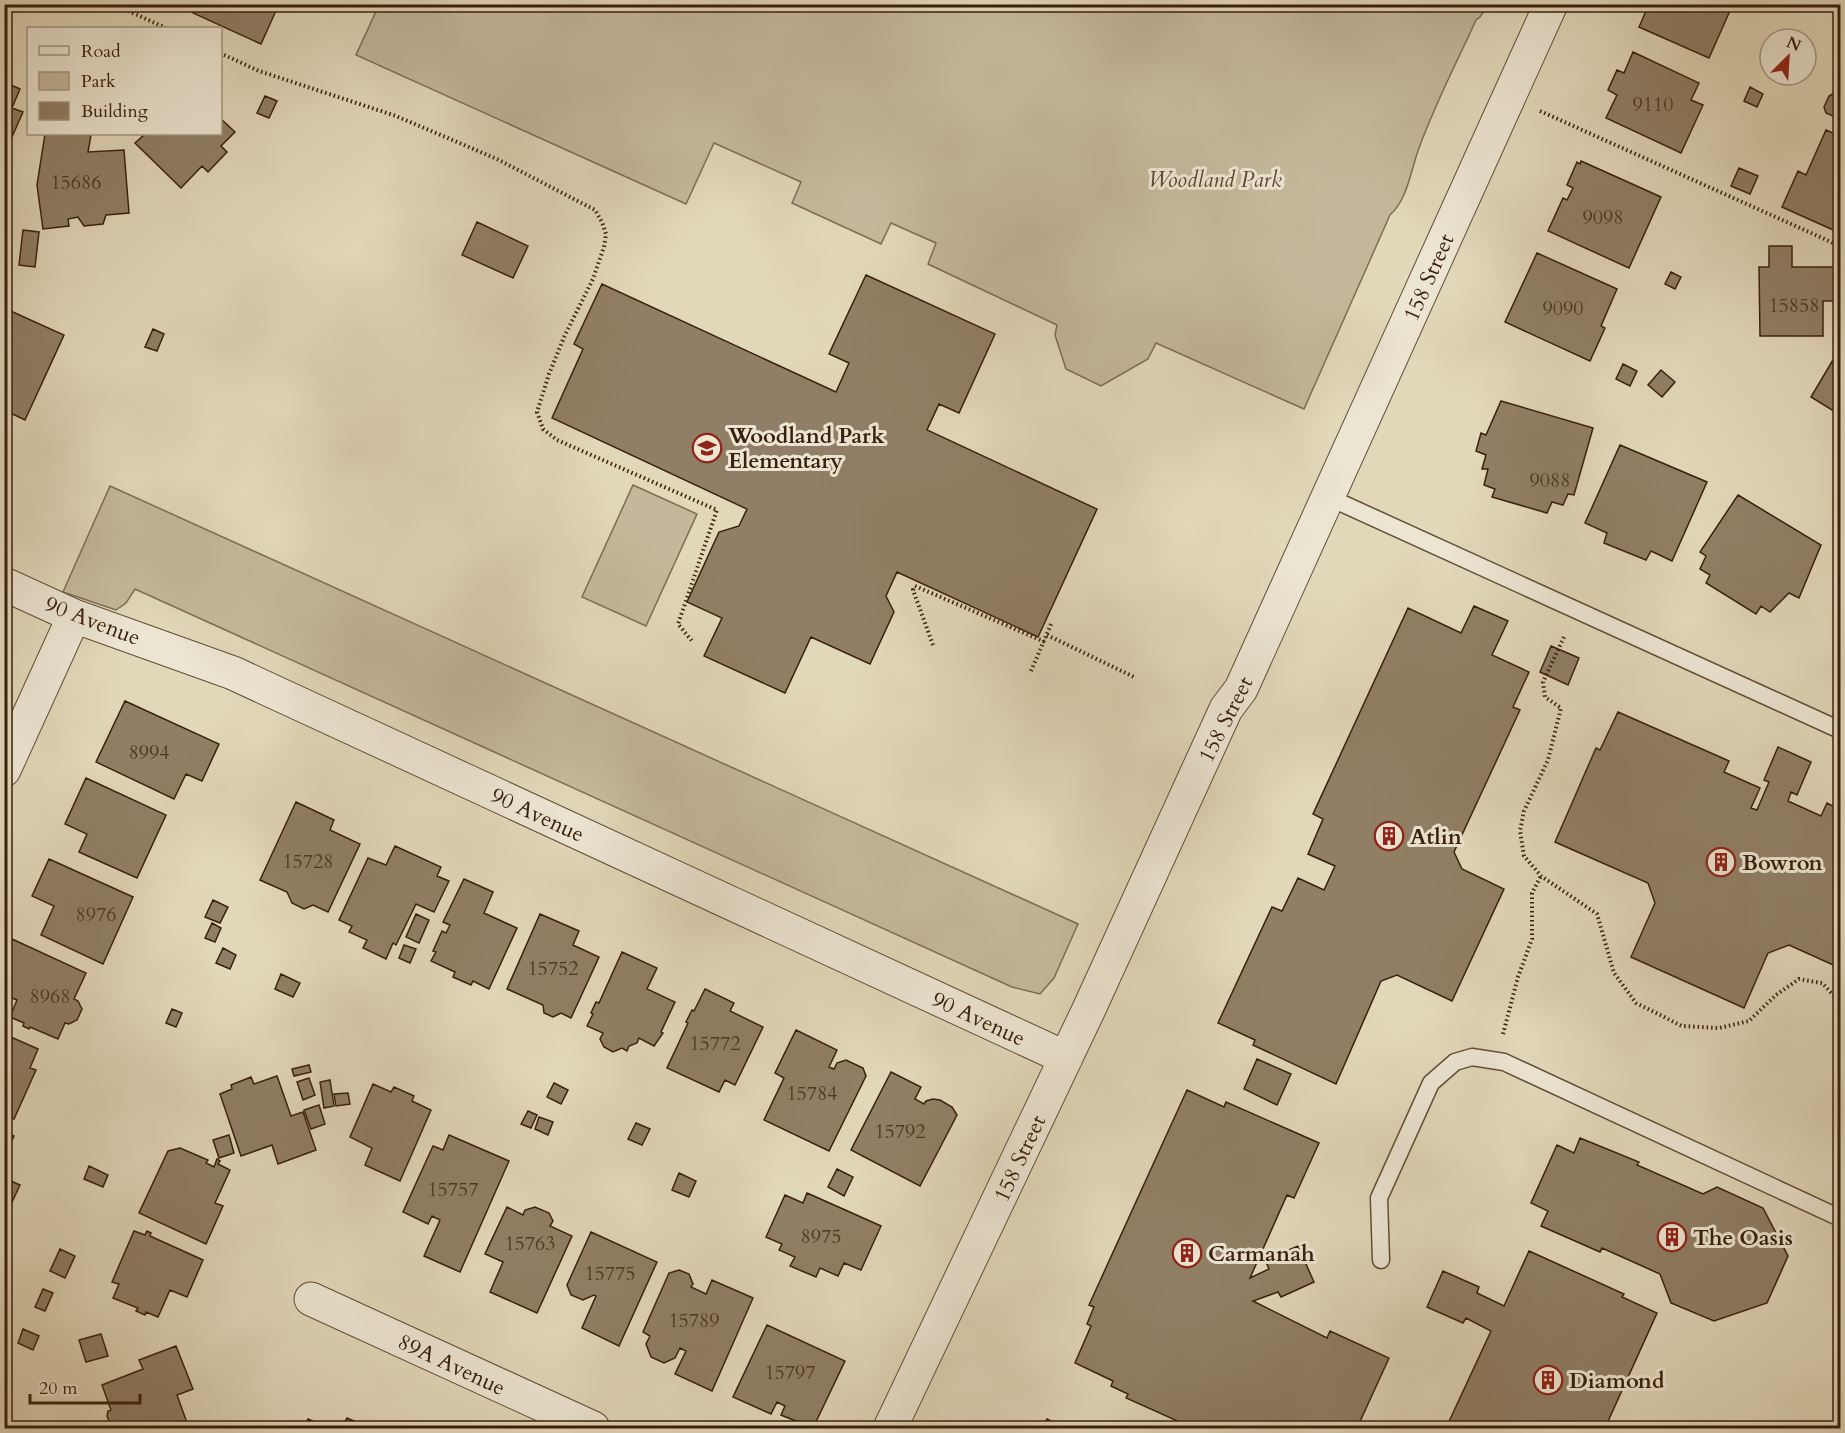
<svg xmlns="http://www.w3.org/2000/svg" width="1845" height="1433" font-family="Cardo,serif">
<style>
.green{fill:#c4b89c;stroke:#7e6c54;stroke-width:1.5}
.building{fill:#907f66;stroke:#38200c;stroke-width:1.5}
.lines{fill:none;stroke-linecap:round;stroke-linejoin:round}
.service-casing{stroke:#624e37;stroke-width:19}
.minor-casing{stroke:#624e37;stroke-width:35}
.path{stroke:#38200c;stroke-width:4;stroke-dasharray:1.5 3;stroke-linecap:butt}
.service{stroke:#ece5d2;stroke-width:16}
.minor{stroke:#ece5d2;stroke-width:33}
.labels{text-anchor:middle;stroke-width:6;stroke-linejoin:round;paint-order:stroke}
.number-label{font-size:20px;fill:#4e3822}
.park-label{font-size:22px;font-style:italic;fill:#5b4630;stroke:#ece5d2}
.street-label{font-size:22px;fill:#38200c;stroke:#ece5d2}
.poi-label{font-size:22px;font-weight:bold;fill:#38200c;stroke:#ece5d2;text-anchor:start}
</style>
<rect width="100%" height="100%" fill="#e1d7b9"/>
<filter id="stains"><feTurbulence type="fractalNoise" baseFrequency=".00333" numOctaves="4"/><feColorMatrix values="0 0 0 0 .2 0 0 0 0 .09 0 0 0 0 .02 0 0 0 .5 -.17"/></filter>
<radialGradient id="worn" r=".72"><stop offset=".6" stop-color="#630" stop-opacity="0"/><stop offset="1" stop-color="#630" stop-opacity=".3"/></radialGradient>
<!-- green -->
<path class="green" d="M379,5L1488,4V5L1480,17L1476,20C1457,62 1435,104 1419,148C1411,169 1408,199 1390,215L1304,409L1156,343L1148,359L1101,386L1066,369L1055,335L1057,325L928,264L936,243L891,223L881,244L792,203L801,182L714,143L686,204L356,55Z
M633,485L697,514L646,626L582,597Z
M110,486L1078,924L1054,978L1040,994L1012,987L135,589L126,603L116,610L63,592Z"/>
<!-- building -->
<path class="building" d="M197,4H279L261,44L193,13Z
M1649,4H1733L1709,58L1639,27Z
M1633,52L1699,83L1691,100L1703,105L1681,153L1606,118L1617,95L1608,90L1617,70L1624,73Z
M4,82L20,89L12,108L23,112L4,155Z
M1750,87L1763,94L1757,107L1744,101Z
M1840,91V119L1826,113L1824,107L1829,96L1834,93L1838,96Z
M265,96L277,101L269,118L257,113Z
M220,118L235,132L221,146L227,152L208,172L202,166L181,188L135,143L145,134H220Z
M1826,130L1840,136V233L1782,207L1798,171L1806,175Z
M45,134L91,135L88,152L124,150L129,213L106,215L103,224L84,226L78,217L68,219L69,226L43,229L37,185Z
M1581,161L1661,197L1629,268L1548,231L1563,198L1567,200L1573,188L1567,185L1577,162L1580,164Z
M1739,168L1758,176L1750,194L1731,186Z
M477,222L528,246L513,278L462,255Z
M23,230L39,232L35,267L19,265Z
M1769,246H1792V267H1840V301H1823V336H1760L1759,267H1769Z
M1537,253L1617,289L1601,326L1605,328L1590,361L1505,322Z
M1671,272L1681,277L1675,289L1665,284Z
M866,275L995,334L959,413L939,404L927,430L1097,509L1038,637L897,572L886,596L894,612L870,664L811,637L785,693L704,656L722,618L687,602L719,532L739,526L747,509L552,418L583,349L574,344L602,284L836,392L849,363L829,354Z
M4,308L64,335L25,420L4,410Z
M153,329L164,334L157,351L145,347Z
M1840,348V415L1811,397Z
M1623,364L1637,371L1630,386L1616,379Z
M1661,370L1675,382L1662,397L1648,385Z
M1501,401L1593,428L1574,495L1568,494L1563,505L1552,502L1547,513L1492,497L1495,489L1484,485L1488,469H1482L1486,455L1476,451L1481,433L1486,435Z
M1620,445L1707,482L1672,561L1651,551L1646,560L1604,543L1607,533L1585,523Z
M1738,495L1821,545L1799,598L1789,593L1770,612L1761,606L1756,614L1706,583L1710,575L1700,569L1706,556L1700,552Z
M1474,606L1508,621L1492,655L1529,672L1513,707L1520,710L1454,852L1462,869L1504,889L1452,1001L1397,975L1381,981L1336,1084L1253,1045L1255,1040L1218,1023L1272,907L1282,911L1298,878L1324,890L1335,866L1308,854L1323,819L1313,814L1408,608L1461,633Z
M1551,646L1579,658L1568,685L1540,672Z
M125,701L219,744L202,781L186,774L174,799L96,762Z
M1618,712L1729,761L1724,772L1760,788L1751,808L1757,810L1769,782L1764,780L1778,747L1811,762L1797,795L1791,792L1788,801L1821,816L1827,803L1840,810V968L1789,945L1768,953L1744,1008L1631,957L1655,903L1648,883L1555,842L1596,748L1600,750Z
M86,778L166,815L137,878L79,852L87,834L65,824Z
M296,802L334,820L330,830L360,844L328,912L313,905L304,909L292,903L287,892L260,880Z
M395,846L441,867L437,876L449,881L434,912L416,904L396,945L393,943L386,959L363,948L367,940L349,932L352,926L339,920L368,858L386,865Z
M49,859L133,897L103,964L41,935L54,906L32,896Z
M464,879L493,892L484,913L517,928L489,989L473,981L471,985L453,977L455,972L431,961L436,952L433,951L442,931L446,933L450,925L443,922Z
M213,900L228,907L220,923L205,917Z
M416,914L429,920L419,943L406,937Z
M540,914L579,931L573,945L599,957L571,1018L561,1013L553,1017L544,1013L543,1005L507,989Z
M212,923L221,928L215,942L205,938Z
M12,939L86,973L74,999L78,1001L82,1009L77,1020L69,1024L65,1023L58,1039L30,1027L29,1029L23,1026L24,1023L10,1017L17,1000L4,995V955Z
M404,945L416,949L410,963L399,958Z
M223,948L236,955L230,969L216,963Z
M622,952L657,968L647,989L675,1002L661,1032L663,1033L654,1046L639,1038L637,1043L629,1046L627,1051L622,1048L613,1052L604,1047L600,1039L603,1033L587,1026L593,1014L591,1013L596,1002L599,1003Z
M281,974L300,983L293,997L275,989Z
M705,989L734,1003L730,1011L763,1027L735,1085L725,1080L719,1092L667,1068L688,1023L686,1022L692,1010L694,1011Z
M172,1009L182,1013L176,1027L166,1023Z
M796,1030L837,1050L829,1067L834,1069L837,1063L846,1060L863,1068L866,1076L829,1151L764,1120L784,1078L775,1073Z
M4,1034L38,1049L30,1068L36,1070L14,1119L4,1115Z
M1257,1059L1291,1074L1277,1105L1244,1089Z
M309,1065L311,1072L294,1076L292,1069Z
M891,1072L921,1087L915,1099L924,1104L926,1101L933,1099L940,1100L952,1107L957,1115L920,1186L851,1150Z
M277,1076L291,1116L303,1112L316,1150L278,1164L272,1145L241,1156L220,1094L232,1089L231,1085L251,1077L254,1084Z
M309,1078L315,1095L303,1100L297,1082Z
M330,1080L334,1106L324,1108L320,1082Z
M554,1083L568,1090L561,1104L547,1097Z
M373,1084L391,1092L394,1087L414,1096L412,1101L431,1110L400,1181L365,1165L372,1148L350,1137Z
M1187,1090L1224,1107L1226,1102L1319,1143L1294,1198L1287,1195L1250,1278L1269,1269L1265,1260L1298,1246L1314,1282L1281,1297L1278,1292L1253,1301L1327,1338L1330,1331L1389,1358L1357,1428H1193L1126,1398L1128,1394L1111,1386L1113,1381L1075,1363L1091,1326L1087,1324L1094,1307L1089,1305Z
M348,1093L350,1104L336,1106L334,1094Z
M319,1105L325,1124L311,1129L304,1110Z
M528,1111L537,1115L531,1128L521,1124Z
M539,1117L553,1122L548,1135L535,1129Z
M636,1123L650,1129L642,1145L628,1139Z
M4,1131L14,1136L4,1157Z
M229,1135L234,1153L219,1158L213,1140Z
M449,1135L509,1161L460,1272L424,1256L440,1220L432,1216L428,1224L403,1212L433,1146L443,1150Z
M1580,1138L1639,1162L1637,1165L1703,1194L1717,1187L1763,1208L1788,1256L1767,1303L1714,1321L1671,1303L1660,1274L1602,1248L1600,1252L1541,1226L1548,1211L1531,1203L1557,1145L1574,1153Z
M180,1148L208,1160L206,1163L214,1167L217,1159L220,1161L218,1164L230,1170L215,1203L223,1206L206,1244L139,1213L168,1151Z
M89,1166L108,1175L103,1187L84,1179Z
M837,1169L853,1177L844,1196L828,1187Z
M679,1173L696,1181L689,1197L672,1190Z
M4,1178L20,1185L7,1213L4,1212Z
M807,1193L881,1226L861,1270L844,1263L838,1276L820,1268L816,1277L790,1266L795,1257L779,1250L782,1244L766,1237L785,1195L803,1203Z
M507,1207L523,1215L525,1210L535,1207L549,1213L553,1221L550,1226L572,1236L537,1313L490,1292L503,1262L485,1254Z
M134,1231L145,1235L147,1231L151,1233L150,1236L203,1260L187,1297L170,1290L158,1317L146,1312L145,1315L136,1311L138,1308L113,1298L119,1284L112,1282Z
M591,1232L657,1262L619,1346L582,1328L596,1296L594,1295L583,1300L571,1295L567,1285Z
M60,1249L75,1256L65,1278L50,1271Z
M1529,1251L1624,1294L1622,1297L1657,1313L1605,1428H1446L1491,1331L1466,1318L1463,1323L1427,1307L1443,1271L1479,1287L1477,1293L1504,1306Z
M679,1270L689,1274L693,1284L691,1287L706,1294L712,1280L753,1298L712,1391L675,1374L686,1351L680,1348L675,1358L664,1363L651,1357L646,1344L650,1336L643,1332L669,1273Z
M43,1289L53,1293L45,1311L35,1307Z
M767,1325L845,1361L813,1428L781,1415L785,1406L777,1402L771,1414L733,1397Z
M23,1329L39,1336L33,1350L18,1343Z
M101,1334L108,1356L86,1362L79,1340Z
M176,1346L193,1389L177,1395L186,1420L164,1428L111,1427L107,1416L108,1411L111,1410L102,1385L143,1369L139,1360Z
M347,1418L370,1428H341Z
M308,1419L328,1428H304Z
M1047,1419L1064,1428H1042Z"/>
<g class="lines">
<!-- service casing -->
<g class="service-casing">
<path id="service" d="M1328,497L1840,730
M1381,1260L1379,1198L1431,1083L1455,1062L1472,1057L1504,1062L1840,1218"/>
</g>
<!-- minor casing -->
<g class="minor-casing">
<path id="minor" d="M4,584L74,616L233,673L1066,1058
M4,770L74,616
M311,1299L593,1428
M890,1428L1089,1009L1226,709L1241,689L1551,4"/>
</g>
<!-- path -->
<path class="path" d="M124,9L166,28
M220,53L259,71L396,116L497,159L595,210L602,222L606,234L604,247L593,279L565,335L549,374L537,412L543,429L557,440L717,510L678,624L692,641
M1540,111L1840,246
M1047,635L1134,677
M1564,637L1543,682L1545,697L1561,708L1548,760L1524,811L1520,831L1524,856L1541,876L1597,914L1614,973L1636,1003L1682,1026L1719,1028L1749,1021L1776,995L1799,979L1822,983L1840,1002
M933,645L913,590L915,586L1045,642
M1031,671L1052,622
M1503,1034L1518,977L1532,939V893L1541,876"/>
<!-- service -->
<use href="#service" class="service"/>
<!-- minor -->
<use href="#minor" class="minor"/>
</g>
<!-- icons -->
<defs>
<g id="school-ring" transform="scale(1.5)"><circle r="9.5" fill="#ece5d2" stroke="#8f2418" stroke-width="1.5"/><path d="M0-5L7-2L0 1L-7-2ZM-4 1L0 2.5L4 1V4Q0 6-4 4Z" fill="#8f2418"/></g>
<g id="building-ring" transform="scale(1.5)"><circle r="9.5" fill="#ece5d2" stroke="#8f2418" stroke-width="1.5"/><path d="M-4-6H4V6H1V3H-1V6H-4ZM-2.5-4.3h1.7v1.8h-1.7ZM.8-4.3h1.7v1.8H.8ZM-2.5-1h1.7V.8h-1.7ZM.8-1h1.7V.8H.8Z" fill="#8f2418"/></g>
</defs>
<g fill-rule="evenodd">
<use href="#school-ring" x="707" y="448"/>
<use href="#building-ring" x="1389" y="836"/>
<use href="#building-ring" x="1721" y="862"/>
<use href="#building-ring" x="1672" y="1237"/>
<use href="#building-ring" x="1187" y="1253"/>
<use href="#building-ring" x="1548" y="1380"/>
</g>
<g class="labels">
<!-- number labels -->
<g class="number-label">
<text x="1653" y="111">9110</text>
<text x="76" y="189">15686</text>
<text x="1603" y="224">9098</text>
<text x="1794" y="312">15858</text>
<text x="1563" y="315">9090</text>
<text x="1550" y="487">9088</text>
<text x="149" y="759">8994</text>
<text x="308" y="868">15728</text>
<text x="96" y="921">8976</text>
<text x="553" y="975">15752</text>
<text x="50" y="1003">8968</text>
<text x="715" y="1050">15772</text>
<text x="812" y="1100">15784</text>
<text x="900" y="1138">15792</text>
<text x="453" y="1196">15757</text>
<text x="821" y="1243">8975</text>
<text x="530" y="1250">15763</text>
<text x="610" y="1280">15775</text>
<text x="694" y="1327">15789</text>
<text x="790" y="1379">15797</text>
</g>
<!-- park labels -->
<g class="park-label">
<text x="1215" y="187">Woodland Park</text>
</g>
<!-- street labels -->
<g class="street-label">
<text transform="translate(1428 277) rotate(-66)" y="8">158 Street</text>
<text transform="translate(93 620) rotate(21)" y="8">90 Avenue</text>
<text transform="translate(1225 719) rotate(-63)" y="8">158 Street</text>
<text transform="translate(538 814) rotate(25)" y="8">90 Avenue</text>
<text transform="translate(979 1018) rotate(25)" y="8">90 Avenue</text>
<text transform="translate(1019 1158) rotate(-65)" y="8">158 Street</text>
<text transform="translate(452 1364) rotate(25)" y="8">89A Avenue</text>
</g>
<!-- poi labels -->
<g class="poi-label">
<text x="728" y="443">Woodland Park<tspan x="728" dy="25">Elementary</tspan></text>
<text x="1410" y="844">Atlin</text>
<text x="1742" y="870">Bowron</text>
<text x="1693" y="1245">The Oasis</text>
<text x="1208" y="1261">Carmanah</text>
<text x="1569" y="1388">Diamond</text>
</g>
</g>
<!-- margin -->
<rect width="1845" height="1433" fill="none" stroke="#e1d7b9" stroke-width="24"/>
<rect x="6" y="6" width="1833" height="1421" fill="none" stroke="#38200c" stroke-width="3"/>
<rect x="12" y="12" width="1821" height="1409" fill="none" stroke="#38200c" stroke-width="1.5"/>
<!-- legend -->
<rect x="27" y="27" width="195" height="108" fill="#ece5d2" stroke="#a49683" stroke-width="1.5"/>
<rect x="39" y="46" width="30" height="9" fill="#ece5d2" stroke="#a49683" stroke-width="1.5"/>
<text x="81" y="57" font-size="18" fill="#38200c">Road</text>
<rect x="39" y="72" width="30" height="18" fill="#c4b89c" stroke="#a49683" stroke-width="1.5"/>
<text x="81" y="87" font-size="18" fill="#38200c">Park</text>
<rect x="39" y="102" width="30" height="18" fill="#907f66" stroke="#a49683" stroke-width="1.5"/>
<text x="81" y="117" font-size="18" fill="#38200c">Building</text>
<!-- north arrow -->
<g transform="translate(1788 57) rotate(24)"><circle r="28" fill="#ece5d2" stroke="#a49683" stroke-width="1.5"/>
<path d="M0-4.5L10 22L0 15L-10 22Z" fill="#8f2418"/>
<text y="-9" font-size="16" font-weight="bold" text-anchor="middle" fill="#38200c">N</text>
</g>
<!-- scale -->
<path d="M30 1394v9h110v-9" fill="none" stroke="#38200c" stroke-width="3"/>
<text x="39" y="1394" font-size="18" fill="#38200c" stroke="#ece5d2" stroke-width="4.5" paint-order="stroke">20 m</text>
<rect width="100%" height="100%" filter="url(#stains)"/>
<rect width="100%" height="100%" fill="url(#worn)"/>
</svg>
